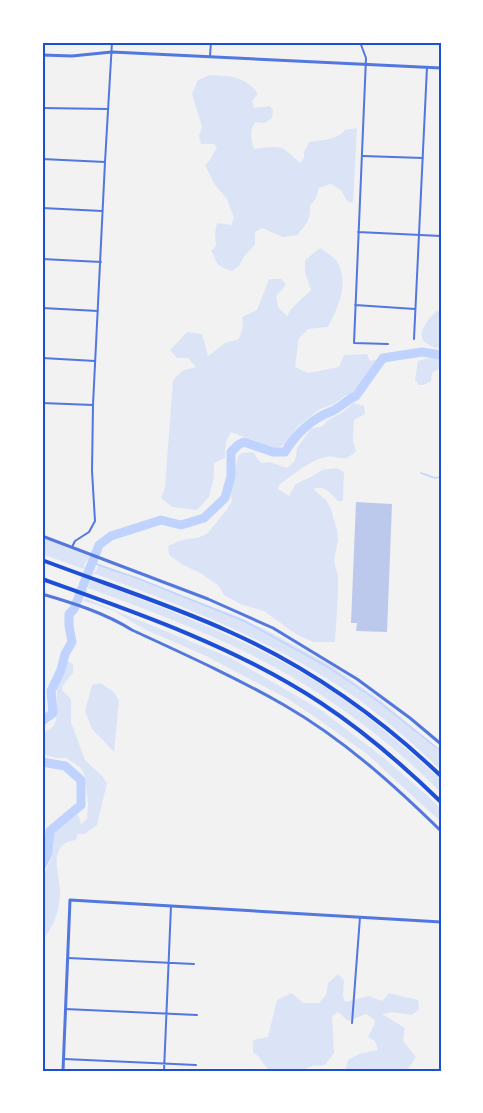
<svg xmlns="http://www.w3.org/2000/svg" width="483" height="1113" font-family="Arial,sans-serif">
<style>
.green{fill:#dbe4f7}
.lines{fill:none;stroke-linecap:round;stroke-linejoin:round}
.stream{stroke:#bfd3fe;stroke-width:1.5}
.river{stroke:#bfd3fe;stroke-width:9}
.building{fill:#bdc9ec}
.minor{stroke:#5277de;stroke-width:2}
.tertiary{stroke:#5277de;stroke-width:3}
.trunk{stroke:#1d4ed8;stroke-width:4}
.neatline{fill:none;stroke:#1d4ed8;stroke-width:2}
</style>
<rect width="100%" height="100%" fill="#f2f2f2"/>
<!-- green -->
<path class="green" d="M210,75C230,76 246,76 258,94L252,101L254,108L270,106L273,111L272,118L264,123L255,122C249,132 251,139 254,149C282,146 280,144 300,163L304,158V152L309,142C322,140 337,140 345,130L357,128L353,203L347,201L341,190L331,184L319,188L316,198L310,206C311,220 306,225 297,235L283,237L262,228L255,232V244L243,258L239,266L232,271C227,269 219,267 217,263C214,259 215,255 211,251L216,246L215,233L217,223L231,225L234,218L227,199L215,185L205,165L210,160L217,147L213,144H201L199,136L202,127L192,94L198,80Z
M320,248C325,252 335,257 338,263C349,285 338,307 328,327L308,329L299,338L295,367L308,373L339,367L344,355L367,354L370,361L377,360L376,363L351,395H346L334,404L320,409L298,426L285,444L280,447L275,448L257,442L231,432L226,442L225,458L214,463V477L209,497L197,510L172,507L161,498L165,487L173,380L182,371L196,367L188,358H177L170,350L187,332L202,334L208,356L225,343L239,339L243,326L242,317L257,310L269,279H282L286,285L276,296L278,307L287,316L291,309L311,290L305,272V260Z
M436,311L441,312V349C411,343 421,327 436,311Z
M441,357V369H438L432,373L431,381L424,385H419L415,380L418,361L424,359Z
M353,403L364,406L365,414L354,420L353,441L356,451C343,465 339,454 325,457C307,462 294,474 279,485L278,489L289,496L295,485L302,481L313,476L322,470L337,468L344,472L343,500L339,502C330,494 326,484 313,489L326,500L331,509L337,530L338,540L334,561L338,576V594L335,642H314L297,635L264,611L240,604L224,595L218,585L200,573L183,565L169,555L168,546L179,541L187,539L197,538L207,534L228,508L232,500L230,491L238,456L242,453L253,452L261,463L270,462L287,468L295,461L297,448L311,429L322,426L331,418L343,412Z
M42,538L89,556V560L86,561L84,565L86,570L42,554Z
M97,563L239,617L268,631L330,665L380,700L441,751V770C407,738 373,708 334,683C259,635 176,603 93,573L97,570L98,566Z
M91,580C173,612 257,642 331,691C370,717 406,748 441,780V793C383,733 308,681 233,646C186,624 137,606 88,588Z
M85,598L231,658L321,710L384,758L429,797L441,809V822L367,754L315,717L288,699L206,656L142,628L114,611L84,601Z
M67,661L73,664V673L63,685L62,690L71,699V722L85,760L102,776L107,783L97,825L85,834H78L76,840C73,841 69,841 67,842C49,852 60,877 60,891C60,908 54,928 42,940V879L53,855L54,833L78,814L81,824L87,819L88,804L85,776L80,767L66,758H56L42,754V733L52,728L56,721L57,689Z
M100,683L114,692L119,701L114,752L92,729L85,711L92,685Z
M338,974L344,980L343,996L345,1002L369,996L382,1001L389,993L418,1000L419,1009L412,1015L392,1012L382,1014L405,1028L403,1041L416,1057L408,1069L405,1071H345L348,1060L359,1054L378,1050L375,1041L368,1037L374,1025L375,1020L366,1014L348,1021L338,1012L332,1016L334,1053L325,1065L312,1066L300,1071H269L258,1056L253,1053V1040L268,1037L277,1000L292,993L303,1003H319L326,995L328,983Z"/>
<g class="lines">
<!-- stream -->
<path class="stream" d="M421,473L435,478L441,477
M93,563L137,578L244,621L328,667L379,702L441,751"/>
<!-- river -->
<path class="river" d="M42,721L53,713L51,691L61,670L65,654L72,642L69,626V614L74,609L99,545L111,536L161,520L181,525L204,518L225,498L231,476V452L238,445L244,442L273,452H285C294,437 306,424 323,415C327,413 332,412 336,409C343,405 348,399 356,396L383,358L422,352L441,355
M42,762L65,766L81,780V805L50,831L48,854L42,865"/>
</g>
<!-- building -->
<path class="building" d="M356,502L392,504L387,632L356,631L357,623H351Z"/>
<g class="lines">
<!-- minor -->
<path class="minor" d="M360,42L366,58L354,343L388,344
M210,56L211,42
M42,108L108,109
M363,156L423,158
M42,159L105,162
M42,208L102,211
M358,232L441,236
M42,259L101,262
M355,305L415,309
M42,308L98,311
M414,339L427,67
M42,358L95,361
M42,403L93,405
M72,547L75,541L89,532L95,521L92,471L93,405L105,162L112,42
M68,958L194,964
M65,1009L197,1015
M352,1023L360,917
M64,1059L196,1065
M164,1071L171,906"/>
<!-- tertiary -->
<path class="tertiary" d="M42,55L72,56L112,52L441,68
M42,536L208,599L273,628L357,679L410,718L441,744
M42,594C73,603 105,613 132,630C184,654 235,677 284,705C343,739 393,784 441,831
M63,1071L70,900L441,922"/>
<!-- trunk -->
<path class="trunk" d="M42,560C105,584 169,604 230,632C310,668 378,716 441,776
M42,579C138,613 236,647 321,703C365,732 404,766 441,802"/>
</g>
<!-- border -->
<rect width="483" height="1113" fill="none" stroke="#ffffff" stroke-width="87"/>
<rect x="44" y="44" width="396" height="1026" class="neatline"/>
</svg>
